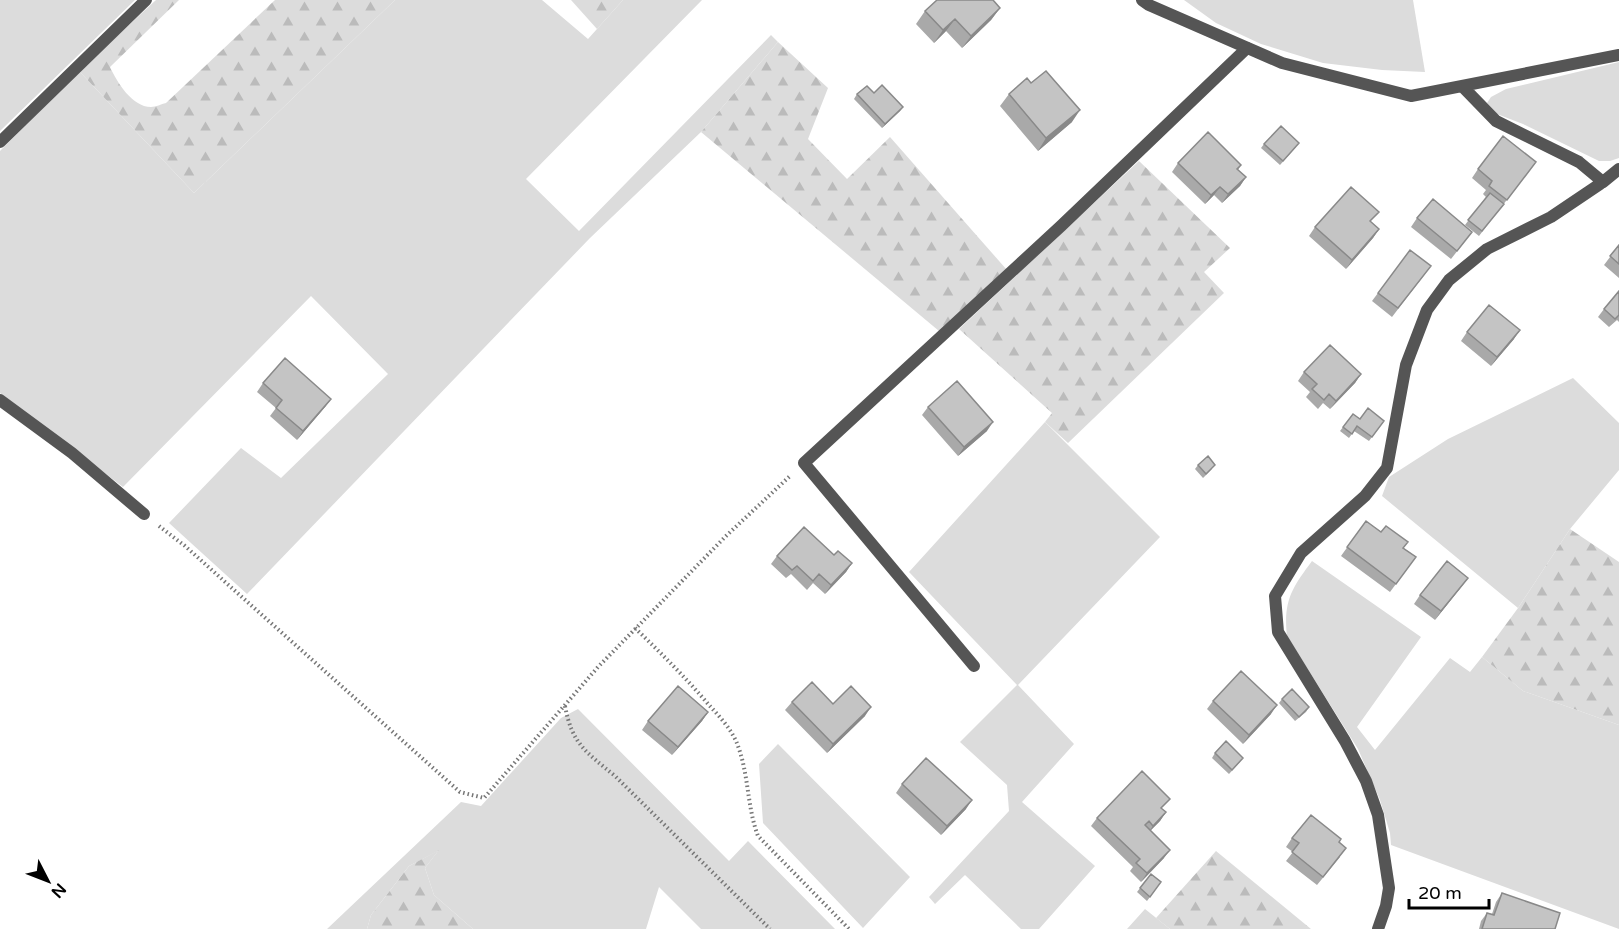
<svg xmlns="http://www.w3.org/2000/svg" width="1619" height="929" font-family="'Varela Round',sans-serif">
<style>
.grass{fill:#dcdcdc}
.forest{fill:url(#forest-firs)}
.lines{fill:none;stroke-linecap:round;stroke-linejoin:round}
.path{stroke:#777;stroke-width:4;stroke-dasharray:1.5 3;stroke-linecap:butt}
.lane{stroke:#555;stroke-width:12}
.street{stroke:#555;stroke-width:12}
.wall{fill:#a9a9a9}
.shaded-wall{fill:#898989}
.building{fill:#c4c4c4;stroke:#898989;stroke-width:1.5}
</style>
<defs>
<pattern id="forest-firs" width="22" height="20" patternUnits="userSpaceOnUse" patternTransform="scale(1.5)"><rect width="22" height="20" fill="#dcdcdc"/><path d="M5 1l3.5 6h-7zM16 11l3.5 6h-7z" fill="#bbb"/></pattern>
</defs>
<rect width="100%" height="100%" fill="#fff"/>
<!-- grass -->
<path class="grass" d="M0,0H135L0,131Z
M395,0H542L588,39L623,0H702L526,179L579,231L771,35L778,42L701,132L590,238L247,594L169,523L241,448L281,478L388,374L311,296L123,487L0,393V151L79,71L194,193Z
M1184,0H1413L1425,72L1382,70L1323,63L1261,44L1216,23Z
M1619,62V158L1610,161H1599L1523,124L1497,114L1487,103L1491,97L1506,89Z
M1573,378L1619,423V470L1570,529L1518,608L1382,496L1389,477L1448,439Z
M1045,422L1160,537L1018,685L1074,744L1022,802L1095,866L1039,929H1021L965,875L935,904L929,897L1009,811L1007,785L960,742L1017,685L909,572Z
M1312,561L1421,637L1357,727L1375,750L1450,658L1470,672L1482,657L1523,691L1619,725V929L1391,845L1390,833L1380,800L1358,749L1287,636C1283,601 1292,588 1312,561Z
M578,709L729,861L748,841L835,929H701L659,887L646,929H473L434,895L425,868L438,851L409,866L371,915L367,929H327L461,802L481,806L561,718Z
M778,744L910,877L863,928L763,823L759,764Z
M1145,909L1170,929H1127Z"/>
<!-- forest -->
<path class="forest" d="M156,0H179L110,67C117,82 132,107 151,107C156,107 161,104 166,103L275,0H395L194,193L79,71Z
M571,0H623L597,29Z
M778,42L828,88L808,139L847,179L890,137L1007,270L939,331L701,132Z
M1139,161L1230,248L1204,272L1224,293L1068,443L1045,422L1052,413L959,329Z
M1570,529L1619,562V725L1523,691L1482,657L1518,608Z
M439,850L425,868L434,895L473,929H367L371,915L409,866Z
M1216,851L1311,929H1170L1156,918Z"/>
<g class="lines">
<!-- path -->
<path class="path" d="M159,526L185,546L460,792L484,798L598,667L726,536L790,476
M635,628C661,653 686,678 709,705C720,717 733,731 738,746C749,776 747,807 758,836L849,929
M565,706C572,744 586,752 615,776L770,929"/>
<!-- lane -->
<path class="lane" d="M0,142L146,0
M0,400L72,453L144,514
M974,666L804,463L1061,226L1247,48"/>
<!-- street -->
<path class="street" d="M1142,0L1149,5L1282,63L1411,96L1619,55
M1462,86L1496,121L1579,162L1603,182L1619,169
M1378,929L1386,906L1389,888L1378,815L1366,781L1345,741L1278,632L1275,596L1301,553L1365,496L1387,468L1406,365L1427,310L1449,280L1487,249L1551,217L1603,182"/>
</g>
<!-- wall -->
<path class="wall" d="M1000,8L991,20L962,48L946,31L934,43L916,24L925,11Z
M1031,83L1072,122L1038,151L1000,106L1009,94Z
M857,94L903,107L900,111L882,128L854,99Z
M1264,144L1296,147L1280,165L1261,148Z
M1536,162L1479,236L1465,225L1486,197L1483,194L1486,190L1472,178L1478,169Z
M1178,163L1241,165L1238,170L1246,177L1240,186L1222,203L1214,195L1205,204L1172,172Z
M1417,218L1466,240L1451,259L1411,227Z
M1371,222L1379,229L1373,238L1346,269L1309,236L1315,227Z
M1619,245V278L1604,265Z
M1425,274L1392,317L1372,301L1378,293Z
M1619,291V322L1617,320L1609,327L1598,317L1604,309Z
M1467,332L1514,339L1491,366L1461,341Z
M1304,372L1361,374L1355,383L1330,409L1323,403L1318,409L1306,397L1310,392L1298,381Z
M263,383L331,399L325,407L297,440L270,416L276,408L257,392Z
M928,407L987,431L958,456L922,415Z
M1353,414L1360,419L1384,421L1369,441L1354,431L1349,438L1340,431Z
M1198,465L1212,469L1203,478L1195,469Z
M1366,521L1416,557L1390,592L1341,556Z
M834,555L852,563L846,572L825,594L813,583L807,590L791,574L786,578L771,564L777,556Z
M1468,578L1435,620L1414,604L1420,595Z
M1282,699L1309,707L1306,712L1295,721L1279,703Z
M1213,701L1271,714L1243,744L1207,709Z
M792,702L833,704L865,716L827,753L785,710Z
M708,712L702,721L672,755L642,730L648,721Z
M1215,753L1240,762L1229,774L1212,758Z
M902,784L966,809L941,835L896,793Z
M1162,809L1166,812L1160,821L1150,831L1164,858L1141,882L1130,871L1133,867L1091,826L1097,818Z
M1292,838L1339,842L1340,857L1317,885L1286,861L1293,852L1286,847Z
M1151,874L1161,882L1147,901L1137,892Z
M1502,893L1555,929H1479L1481,921L1487,913L1492,914L1496,902Z"/>
<!-- shaded-wall -->
<path class="shaded-wall" d="M1000,8L991,20L962,48L971,36Z
M955,19L946,31L934,43L943,30Z
M903,107L900,111L882,128L885,124Z
M1080,110L1072,122L1038,151L1046,138Z
M1246,177L1240,186L1222,203L1228,194Z
M1220,187L1214,195L1205,204L1211,195Z
M1379,229L1373,238L1346,269L1352,260Z
M1520,330L1514,339L1491,366L1497,357Z
M1361,374L1355,383L1330,409L1336,401Z
M331,399L325,407L297,440L303,431Z
M993,422L987,431L958,456L964,447Z
M852,563L846,572L825,594L831,585Z
M1468,578L1462,586L1435,620L1441,611Z
M1277,705L1271,714L1243,744L1249,735Z
M871,707L865,716L827,753L833,744Z
M708,712L702,721L672,755L678,747Z
M972,800L966,809L941,835L947,826Z
M1166,812L1160,821L1147,834L1153,826Z
M1170,850L1164,858L1141,882L1147,873Z"/>
<!-- building -->
<path class="building" d="M937,0H993L1000,8L971,36L955,19L943,30L925,11Z
M1046,71L1080,110L1046,138L1009,94L1027,78L1031,83Z
M882,85L903,107L885,124L857,94L867,86L874,93Z
M1281,126L1299,143L1283,161L1264,144Z
M1208,132L1241,165L1237,169L1246,177L1228,194L1220,187L1211,195L1178,163Z
M1503,136L1536,162L1507,200L1489,186L1492,181L1478,169Z
M1351,187L1379,212L1370,221L1379,229L1352,260L1315,227Z
M1490,193L1504,204L1482,231L1468,220Z
M1433,199L1472,232L1457,251L1417,218Z
M1619,245V264L1610,256Z
M1410,250L1431,266L1398,308L1378,293Z
M1619,291V315L1615,319L1604,309Z
M1489,305L1520,330L1497,357L1467,332Z
M1330,345L1361,374L1336,401L1329,394L1324,400L1312,389L1317,384L1304,372Z
M285,358L331,399L303,431L276,408L282,400L263,383Z
M957,381L993,422L964,447L928,407Z
M1368,408L1384,421L1372,437L1357,426L1352,434L1343,427L1353,414L1360,419Z
M1208,456L1215,465L1206,474L1198,465Z
M1366,521L1381,532L1386,526L1408,542L1403,548L1416,557L1396,584L1347,547Z
M804,527L834,555L838,551L852,563L831,585L819,574L813,581L797,566L792,570L777,556Z
M1447,561L1468,578L1441,611L1420,595Z
M1241,671L1277,705L1249,735L1213,701Z
M812,682L833,704L851,686L871,707L833,744L792,702Z
M678,686L708,712L678,747L648,721Z
M1292,689L1309,707L1299,717L1282,699Z
M1226,741L1243,758L1232,770L1215,753Z
M926,758L972,800L947,826L902,784Z
M1142,771L1170,799L1161,808L1166,812L1153,826L1149,821L1145,825L1170,850L1147,873L1136,863L1140,859L1097,818Z
M1311,815L1341,839L1339,842L1346,848L1323,877L1292,852L1299,843L1292,838Z
M1151,874L1161,882L1150,897L1140,888Z
M1502,893L1560,913L1555,929H1482L1487,913L1494,915Z"/>
<!-- north arrow -->
<g transform="translate(48 881) rotate(132)" stroke="#ffffff" stroke-width="4.5" paint-order="stroke">
<path d="M0-4.5L10 22L0 15L-10 22Z" fill="#000000"/>
<text y="-9" font-size="16" font-weight="bold" text-anchor="middle" fill="#000000">N</text>
</g>
<!-- scale -->
<path d="M1409 899v9h80v-9" fill="none" stroke="#000000" stroke-width="3"/>
<text x="1418" y="899" font-size="18" fill="#000000" stroke="#ffffff" stroke-width="4.5" paint-order="stroke">20 m</text>
</svg>
